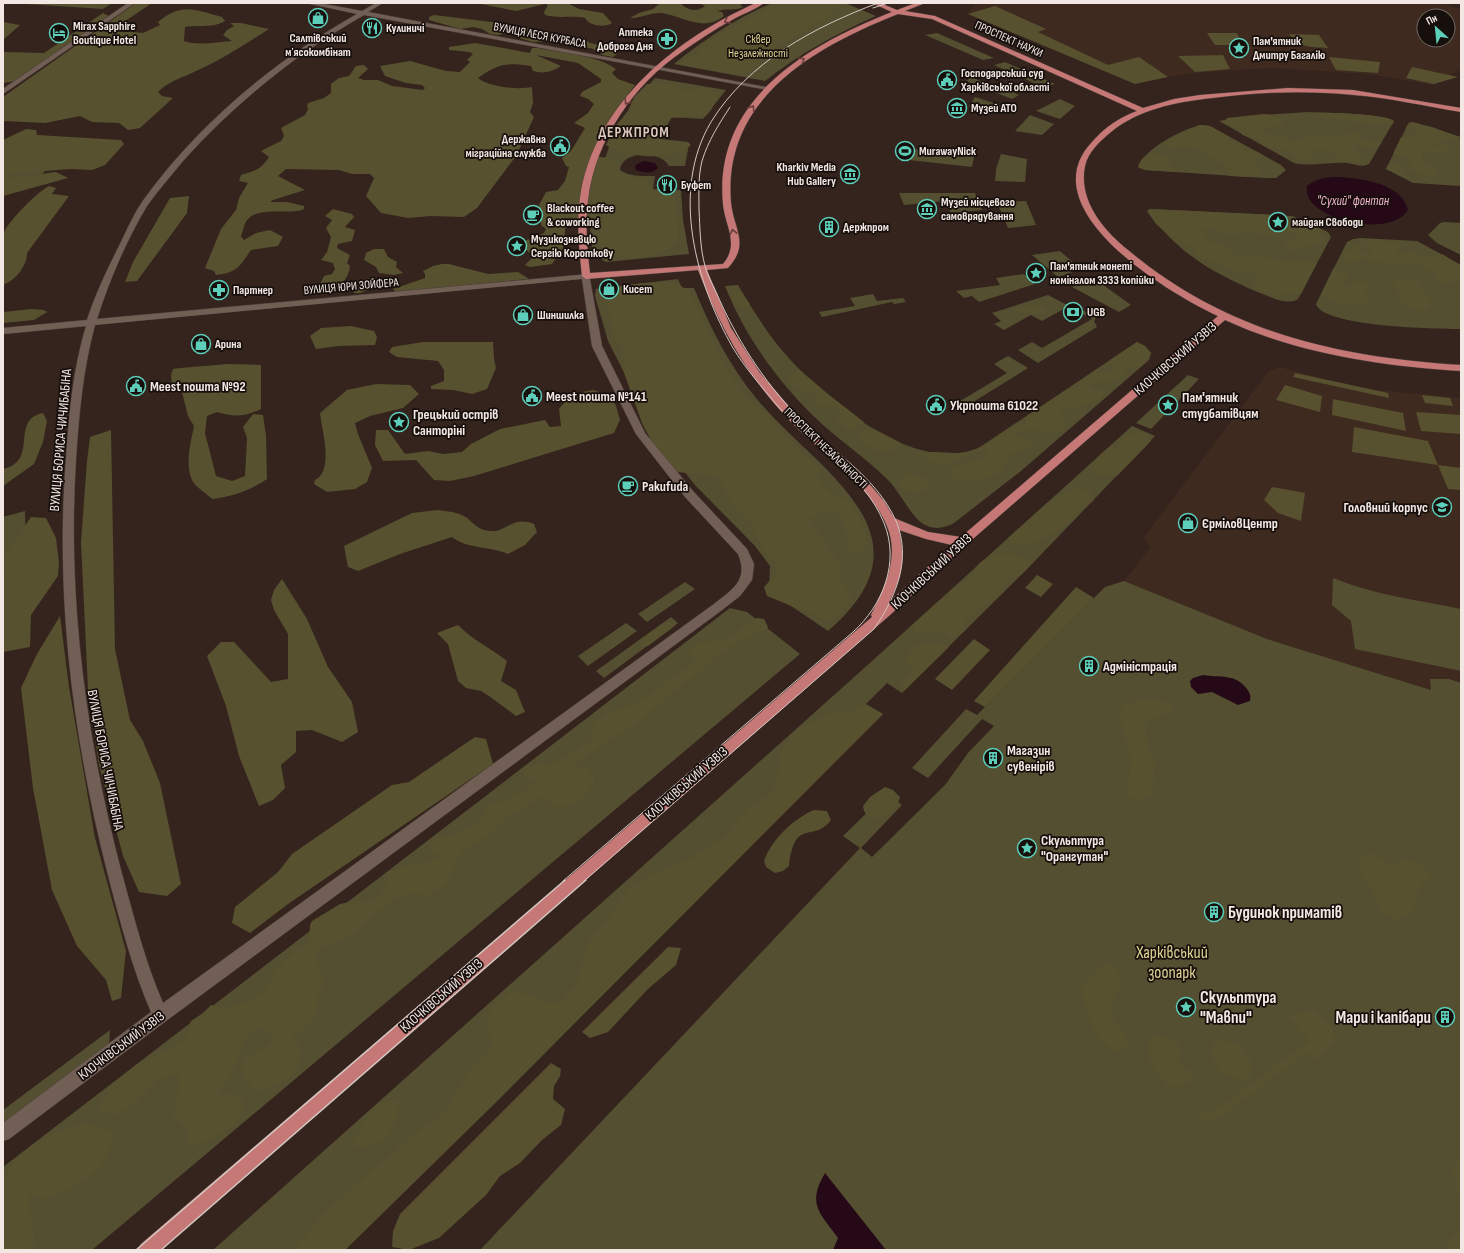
<svg xmlns="http://www.w3.org/2000/svg" width="1464" height="1253" font-family="'Sofia Sans Condensed',sans-serif">
<style>
.built{fill:#3f2a1f;fill-rule:evenodd}
.green{fill:#544f31}
.forest{fill:#57512f}
.water{fill:#250917}
.lines{fill:none;stroke-linecap:round;stroke-linejoin:round}
.minor-casing{stroke:#4f423c;stroke-width:1}
.major-casing{stroke:#4f423c;stroke-width:1}
.minor{fill:#715f56;fill-rule:evenodd}
.major{fill:#c57876;fill-rule:evenodd}
.tram-far1{stroke:#d3c7c2;stroke-width:1}
.tram{stroke:#d3c7c2;stroke-width:1.5}
.oneway{stroke:#653e3c}
.labels{text-anchor:middle;stroke-width:3.5;stroke-linejoin:round;paint-order:stroke}
.far-poi-label{font-size:12px;font-weight:bold;fill:#f3e8e3;stroke:#160f0c;text-anchor:start}
.far-street-label{font-size:12px;fill:#f3e8e3;stroke:#160f0c}
.far-park-label{font-size:12px;fill:#ded294;stroke:#160f0c}
.far-water-label{font-size:13px;font-style:italic;fill:#f4b4cf;stroke:#160f0c}
.street-label{font-size:14px;fill:#f3e8e3;stroke:#160f0c}
.poi-label{font-size:14px;font-weight:bold;fill:#f3e8e3;stroke:#160f0c;text-anchor:start}
.far-district-label{font-size:15px;font-weight:bold;letter-spacing:1px;fill:#dcc7bd;stroke:#160f0c}
.near-poi-label{font-size:17px;font-weight:bold;fill:#f3e8e3;stroke:#160f0c;text-anchor:start}
.near-park-label{font-size:17px;fill:#ded294;stroke:#160f0c}
</style>
<rect width="100%" height="100%" fill="#34241d"/>
<!-- built -->
<path class="built" d="M978,3H1441L1461,9V69L1433,85L1369,74L1270,68L1194,73L1133,83L968,14L975,4ZM1424,16H1448V40H1424Z
M1280,367L1328,380L1378,390L1461,398V699L1267,639L1124,581L1151,547L1145,540V536L1269,371Z"/>
<!-- green -->
<path class="green" d="M10,3H112L103,9Z
M772,3H845L876,16C836,34 799,54 765,81L674,64C703,40 737,18 772,3Z
M937,33L994,58L983,60L925,35Z
M1005,62L1055,84L1043,87L994,65Z
M972,77L994,88L1000,86L1019,95L1012,99L966,81Z
M655,78L726,90L703,119L672,117L658,141L689,144L685,166H669C661,150 622,150 620,170C630,177 642,176 655,176L653,189L681,190L683,220L689,254L606,262C600,259 594,253 592,246C585,224 604,154 615,133C626,113 640,95 655,78Z
M975,97L1003,106L998,112L969,106Z
M1060,99L1075,106L1060,119L1036,111Z
M1308,112C1324,113 1383,113 1394,121L1369,164C1362,168 1354,164 1347,163C1330,162 1310,167 1294,163L1219,121L1246,116Z
M1030,115L1054,124L1042,135L1015,131Z
M1413,122L1461,137V186L1413,183L1386,169L1408,124Z
M1203,125L1210,126L1281,165L1286,170L1276,178H1264L1145,170L1138,167C1142,150 1187,126 1203,125Z
M938,147L975,152L972,167L909,160L914,149L936,152Z
M1001,154L1027,159L1025,182L995,181L996,169Z
M3,167L47,169L29,188L3,187Z
M899,193H975L982,210L951,213L944,201L904,205Z
M1026,201L1036,225L1008,228L997,202Z
M1150,209L1292,216L1328,232L1331,237L1298,299C1287,306 1271,297 1260,293C1212,273 1178,253 1147,211Z
M1445,222L1461,223V255L1437,243L1428,235L1440,223Z
M1361,238L1417,241L1461,265V329C1438,329 1322,327 1316,304L1347,242L1353,239Z
M1060,251L1081,269L1058,277L1032,255Z
M1024,274L1035,284L979,302L972,296L964,298L956,291L1000,285L996,278Z
M678,279L682,288H694C710,327 729,365 756,398C816,471 941,534 828,631L769,591L770,566L755,546L694,484L655,433L608,341L595,296L596,289Z
M1095,279L1131,305L1119,312L1072,287Z
M738,285C750,305 762,325 776,343C815,392 914,479 980,447L1137,342L1145,346L1151,353L1149,360L1021,471L954,523C945,528 935,530 925,525C912,519 899,490 887,479C867,459 843,443 822,424C781,386 746,339 725,286Z
M873,294L877,301L903,298L906,302L894,304L892,302L822,317L819,312L855,306L850,298Z
M1048,295L1069,306L1042,321L1031,315L1004,330L994,324L1001,321L992,313Z
M1077,311H1084L1096,318L1094,321L1097,327L1038,363L1018,350L1032,342L1042,348L1092,319Z
M1008,356L1028,368L957,412L950,407L1007,373L994,364Z
M1188,375L1199,379L1174,405L1165,401L1163,404L1171,408L1151,429L1136,423Z
M1132,426L1155,436L1031,565L902,693L887,683L866,704L883,714L492,1106L345,1250H213L871,662Z
M25,511L27,586L3,592V517Z
M1333,578C1374,595 1418,600 1461,609V671L1355,649L1351,621L1332,605Z
M1124,581L1267,639L1431,690L1430,679H1449L1461,683V1250H480L860,848L843,836L887,793L902,805L861,848L872,857L945,785L968,753L994,726L982,719L928,778L912,768L966,709L977,715L1105,587Z
M685,582L695,589L647,622L638,614Z
M730,608L747,612L800,654L92,1250H3V1167Z
M671,617L678,623L604,678L596,671Z
M626,623L637,631L588,666L578,656Z
M110,1030L109,1047L3,1126V1110Z"/>
<!-- forest -->
<path class="forest" d="M29,3H102L94,7Z
M136,3H152L112,30L143,33L160,25L158,22C182,2 195,10 222,17L225,21C212,29 199,24 185,27L184,41C199,46 216,42 232,41L223,35L227,30L234,26L230,23H241L269,29C245,44 221,60 196,71C182,78 169,81 158,92L162,96L173,98L140,128L128,130L119,123L92,122L80,116L45,123L3,121V97Z
M476,3H567L579,9L603,13L612,23C605,28 589,26 585,18C572,15 559,19 545,15L544,12L548,5L545,4L516,11Z
M660,3H680C687,10 696,13 705,6L699,3H745L740,5L743,7C736,11 725,8 717,11L722,12L724,16C703,33 684,16 661,13C653,12 641,18 630,18L639,13L653,9Z
M777,3L837,4L830,11L832,15L778,46L743,75L697,68L680,64C683,58 692,55 698,54L700,48L713,38Z
M995,6L1046,29L1038,32L1108,65L1139,57L1168,77L1135,84L968,14Z
M103,13L109,16L17,81L3,83V52L44,53Z
M434,15L508,24L584,39L590,43L618,49L617,54L613,57L602,55L600,52L590,48L577,47L558,41L533,42L519,38L517,34L513,31L499,35L490,34L482,29L473,27L460,29L429,20V17Z
M3,22L20,25L3,40Z
M1207,33H1237L1241,42H1237L1235,45H1215Z
M1289,34L1319,35L1328,48C1311,47 1300,48 1289,34Z
M475,43L530,53L532,48H538C562,53 597,55 616,69L612,73L618,79L635,85L610,119L591,156L611,158L619,165L620,172L631,177L650,179L648,184L650,190L668,193L675,198L679,232L678,242C661,257 616,268 601,246C600,244 597,241 596,238C595,235 597,230 596,226L587,219L566,223L563,249L552,264L530,267L525,265L533,257L526,249L525,241L544,233L546,229L541,225L539,205L546,192L558,190L565,181L569,167L566,166L562,158L571,151L585,128L574,123L588,113L594,104L588,99L580,96L582,92L601,82V79L578,63L536,55L561,66C552,72 543,74 533,71L531,66C506,62 498,64 478,78C489,87 518,90 532,87L533,103L530,112L534,117L516,156L477,208L464,217L431,216L408,218L381,213L366,196L374,178L370,174H352L339,170L286,169L278,176L305,190L273,200L270,202H287L304,206V209C290,216 253,204 245,224C243,228 243,232 241,236L244,240L256,233L270,230L283,237L278,246L251,250C240,266 237,273 216,275L214,271L205,268L221,229L236,210L239,198L248,183L239,181L241,175C257,170 260,170 269,157L261,151L281,141L284,136L281,128L305,115L308,109L307,106L308,103L324,98L331,93V84L339,78L349,76L356,66L364,65L368,69L358,78L364,80H378L392,86L423,90L425,88L422,85L406,83L385,76L380,66L410,61L446,71L460,72L470,62L467,60L473,54L469,52L449,50V47Z
M1223,55L1230,69L1195,72L1178,56Z
M1329,57L1380,62L1378,73L1336,70Z
M1412,67L1458,77L1434,84L1406,78Z
M647,84H673L688,91L703,87L720,93L711,110L706,116L669,118L656,136L661,139L688,142L691,145C673,163 626,157 606,145L615,127L628,111L634,97Z
M1319,113C1331,112 1386,115 1394,121L1392,125C1369,125 1344,121 1320,117L1317,115Z
M1264,114L1276,116L1285,121L1283,124C1276,127 1266,126 1260,130L1268,134L1284,135L1289,142L1306,139L1305,137L1308,136L1345,135L1348,133H1357L1360,135L1359,137L1362,139L1382,142L1377,149L1356,146L1353,148L1365,161L1360,163L1328,160L1327,159L1340,158C1332,151 1322,149 1312,151V160C1303,161 1294,162 1291,152L1264,146L1260,140L1242,135L1237,127L1224,122L1227,118Z
M1410,122L1432,127L1459,137L1433,144V146L1440,148L1445,144H1450L1448,153L1422,152V159L1435,168L1439,175C1428,178 1419,176 1410,169L1408,158L1393,154L1401,137L1422,134L1406,127Z
M1199,125L1210,126L1231,138L1229,139L1232,142L1244,145L1242,147C1245,153 1248,151 1254,151C1258,151 1261,154 1264,156L1255,161L1262,174L1250,177L1229,176L1227,169L1221,164L1194,147L1168,148L1161,144Z
M26,129L36,130L37,135L121,140L124,144L105,165L92,170L71,169L3,174V140Z
M1149,154H1156L1169,157L1170,165L1180,171L1177,172L1145,170L1138,167L1142,159Z
M1393,162L1398,164L1411,179H1407L1386,169L1388,165Z
M56,172L68,178L3,196V179Z
M49,186L56,188L52,194L69,196L27,253C27,266 16,280 3,285C3,276 1,238 4,232C9,221 38,191 49,186Z
M189,196L187,213L137,281L125,282L133,262L170,198Z
M333,209L352,214L354,217L345,227L355,230L352,241L338,244L337,248L350,255L347,263L350,266C348,281 339,289 324,289L320,284L324,276L332,274L335,269L333,263L321,260L327,252L331,237L326,228L332,220L325,216Z
M1150,209L1278,215L1274,219L1275,221L1289,223L1299,220L1315,226L1323,236L1329,240L1322,245H1311L1294,252L1283,246L1284,243L1299,236C1290,231 1275,234 1265,235C1261,236 1257,233 1253,233C1234,231 1230,240 1210,227L1203,231L1211,243C1221,244 1230,242 1234,254L1240,257L1256,255L1282,261H1308L1316,265L1301,294L1288,293L1275,296L1254,289L1252,286L1257,277L1251,272C1243,273 1236,276 1230,269L1194,256V252L1197,249L1177,242L1156,224L1147,211Z
M1363,240L1397,242L1402,247L1393,251L1399,254L1413,252L1429,257L1442,254L1460,265L1461,281L1443,283L1438,281L1433,272L1419,264H1397L1373,262L1363,258L1352,263L1343,259L1341,255L1355,244L1363,247L1361,252L1363,254L1371,252L1372,250L1361,242Z
M374,249H384L388,257L397,262L396,267L403,273L394,275L379,273L376,267L364,260L366,253Z
M442,264H449L488,274L518,272L529,279L396,292L393,289L425,278V274L423,271L433,266Z
M1333,269L1345,272L1349,277L1344,283L1345,286H1349L1352,282L1360,281L1368,285L1369,288L1364,293L1371,300C1358,311 1333,304 1321,294Z
M370,278L375,280L377,286L360,293H354L353,286L355,282Z
M1398,280L1417,281L1421,284L1423,291L1431,298V306L1424,311L1409,307L1398,299L1399,294L1391,282Z
M667,282C681,282 692,293 698,307C712,339 725,372 749,399C757,407 767,413 774,421C790,439 799,453 819,467L817,478L829,491L850,502L866,529L865,552L849,554C846,546 848,542 847,535C846,525 841,518 836,511L822,512L810,520C817,529 822,538 828,547C836,558 845,563 839,578L853,600L846,609L830,622L767,596L764,587L777,573L775,566L758,541L749,521L730,503L719,476L676,472L654,446L642,423L623,370L624,358L622,347L615,341L608,312L605,299L607,290C626,283 647,283 667,282Z
M733,291H740L750,304L749,307C738,310 733,304 730,295Z
M1040,306L1044,307L1048,312C1042,315 1019,315 1015,310L1019,307Z
M32,309L44,310L47,312L34,320L3,323V312Z
M351,326L374,331L377,337L375,345L338,346L316,349L310,336L321,328Z
M423,342H493L494,359L496,368L487,389L472,394L453,390L431,389V386L444,381V370L438,361L397,357L389,352L392,347Z
M1137,342L1145,346L1151,353C1147,363 1141,368 1130,368C1126,371 1126,374 1122,377C1118,379 1111,382 1107,382C1100,383 1094,379 1090,386L1093,390H1102L1105,392C1097,405 1078,406 1065,410L1061,414L1067,426L1060,432L1046,435L1038,429L1014,433L1013,435L1025,438L1033,442V446L1009,456L1001,472C988,478 961,487 950,475V471C960,460 973,462 987,458V451C967,449 947,476 923,457L922,454C934,449 955,456 971,451C991,445 1004,426 1025,423L1027,416L1068,389L1078,386L1077,383L1097,369L1104,372L1111,371L1112,367L1110,360Z
M228,364L261,365V409C245,417 233,417 217,412L207,416L205,433L216,476L232,481L245,476L247,438L243,427L253,414L263,415L266,436L267,479C249,491 234,496 212,499C206,493 198,489 193,482C184,466 191,442 194,426L188,416L182,392L172,387L171,375L173,369L180,368Z
M801,371L828,394L864,422C858,430 853,431 844,428L835,416L841,409C835,405 826,407 818,406L814,401L815,395C805,392 793,390 788,379L791,374Z
M1295,373L1388,393L1389,398L1293,377Z
M376,384L410,385L419,394L403,408L370,416L355,423L358,434L372,468L367,482L355,489L327,492L314,484L315,480C334,470 322,431 320,413L347,390Z
M1285,385L1322,396L1320,412L1276,400Z
M593,390L610,395L616,406L620,420L614,433L474,476L450,481L434,480L416,460L383,461L375,445L376,430H388L405,454L428,451L443,454L462,452L471,444L500,429L545,420L550,427L561,426L559,409C570,395 575,393 593,390Z
M1422,395L1450,398L1453,406L1425,403Z
M1333,399L1403,413L1406,431L1332,415Z
M1416,412L1461,415V434L1421,431Z
M43,413L47,421L43,442L34,464L3,486V469C40,461 9,420 43,413Z
M1354,427L1428,441L1438,465L1461,468V490L1448,489L1438,465L1352,452Z
M867,429H874L901,443L899,449C883,454 871,452 859,439L861,432Z
M111,430L115,649L130,720L143,741L160,783L181,884L167,896L139,892L123,856L99,765L88,689L81,542L87,461L90,437Z
M1135,431L1148,434L1151,441L1118,475H1100L1094,472C1091,460 1101,454 1109,447L1117,448L1121,445L1122,440Z
M908,473L928,479L931,484L923,492C912,493 904,493 898,482Z
M1272,487L1305,493L1301,521L1278,513L1264,500Z
M1075,488L1088,490L1094,496V500C1071,519 1042,551 1011,543L1008,538L1047,503Z
M438,510C445,511 455,512 462,515C474,521 475,530 491,531C505,533 513,515 534,524L537,532L525,545L508,554C490,546 466,549 452,537L400,554L358,571L348,567L344,546L412,513Z
M31,517L46,518L56,538L59,563L58,576L31,615L30,647L3,652V582L6,577V553Z
M1006,553C1014,554 1026,558 1031,565L1021,575L1009,579L1003,587V593L964,621L965,631L956,637L950,638L942,631L916,633L911,626L941,599H946L951,590L969,578L974,573L975,568L982,561L995,555Z
M1037,575L1053,584L1041,597L1025,588Z
M282,579L307,619L328,667L352,702L358,732L342,742L312,730L296,731V752L281,765L285,788L273,800L259,806L239,756L226,706L207,656L221,642H234L271,682L288,679V634L274,610L271,600L274,590Z
M1076,587L1094,598L985,707L974,701Z
M60,616L69,687L95,838L126,951L121,998L112,1001L106,980L77,946L52,890L33,788L21,688L37,654Z
M757,618L764,619L768,627L766,630L744,639L725,651L656,706L634,727L622,732L602,745L581,761L574,767H587L594,778V785L581,800L560,808L550,804L542,797L508,817L487,837L462,851L446,885L425,898L416,892L398,897L375,914L353,936L324,946L314,958L321,969L324,985L319,995L314,1020L292,1039L301,1044L298,1068L285,1082L257,1091C243,1080 241,1077 243,1060L270,1044L274,1036L259,1026L245,1040L233,1071L218,1094H235L245,1101C239,1128 219,1137 195,1146L187,1144L188,1131L173,1116L179,1086L177,1073L158,1080L134,1104L116,1115L101,1112L99,1103L112,1084L136,1065L148,1060L183,1041L188,1033L191,1021L203,1013L211,1005C233,1010 252,1003 267,987C271,983 271,977 274,973C284,960 295,951 309,942L310,925L312,921L340,904L360,900L365,903C379,896 389,890 387,872L410,865H419L441,857L442,853L439,855L432,851L430,844L433,839L441,836L446,838L458,834L479,822L490,803L493,805C509,800 524,792 536,780H529L523,774L527,767L543,763L549,766L571,754L593,738L590,731L593,724L607,713L637,703L696,661L689,651L696,643C707,642 725,641 734,634C744,628 745,622 757,618Z
M670,622L676,625L648,646H641V639L664,623Z
M458,625C471,639 492,649 507,661L501,681L516,690L525,712L516,716L489,696L481,691L466,688L458,681L448,644L437,633Z
M974,639L990,650L952,690L935,679Z
M939,643L949,647L905,690L903,689L901,682L913,670L906,660C911,641 922,643 939,643Z
M1145,699L1168,702L1174,711L1145,722L1148,746L1155,761L1153,794L1141,800L1128,797L1127,794L1131,761L1121,723L1120,712L1124,704Z
M865,704L883,714L492,1106L345,1250H294L322,1214L406,1141L445,1111L471,1068L490,1050L493,1044L486,1023L492,1007L511,992L532,995L547,1003H559L577,984L579,972L590,938L608,919L627,890L647,876L691,858L725,837L747,810L773,791L780,760L781,751L796,730L832,712L850,711Z
M475,737L486,739L493,764L288,904L250,933L232,923L235,907L278,872L292,854L392,785L409,782Z
M885,787L893,790L900,797C895,815 887,816 870,820L864,811L863,806L870,797Z
M814,810L827,811L831,820C813,844 795,816 789,866L783,871L775,873L766,867L764,861C772,839 793,819 814,810Z
M1372,853L1387,862L1394,864L1402,859L1418,862L1432,874L1418,890L1416,905L1408,915L1395,920L1382,912L1370,886L1362,879L1359,861L1365,854Z
M668,947L681,948L676,965L648,989L608,1032L590,1038L582,1032Z
M1108,962C1138,984 1106,992 1113,1016C1114,1021 1119,1025 1122,1029C1125,1034 1127,1041 1129,1046L1119,1053C1091,1039 1088,1018 1081,989L1100,966Z
M1314,1010L1332,1027L1335,1042L1317,1059H1315L1306,1053L1220,1117L1202,1122L1195,1115L1214,1111L1309,1041L1288,1016Z
M1152,1035L1171,1038L1180,1043L1181,1051L1178,1063L1190,1070L1195,1079L1181,1086L1169,1087C1153,1072 1143,1057 1152,1035Z
M1222,1040L1240,1046L1251,1061L1250,1078L1246,1083C1239,1077 1228,1077 1222,1072C1214,1064 1208,1052 1214,1043Z
M551,1063L561,1069L560,1076L554,1086L553,1099L565,1109L561,1125L542,1140L520,1163L500,1176L486,1195L439,1238L409,1250L392,1247L393,1231L400,1214Z
M394,1098L400,1103C395,1131 387,1147 356,1148L353,1144L362,1124L376,1105Z
M86,1123L114,1132C112,1139 111,1147 109,1153C99,1174 66,1196 43,1198C39,1199 32,1195 28,1194L35,1242L30,1250H3C3,1231 0,1202 3,1185C11,1148 54,1131 86,1123Z
M1461,1154V1198L1452,1174Z
M1461,1232V1250H1447L1446,1243L1453,1235Z"/>
<!-- water -->
<path class="water" d="M644,161L655,163L658,168C652,174 644,173 636,170L635,165Z
M1340,177C1363,179 1400,183 1408,209C1394,240 1300,220 1307,186C1317,178 1327,177 1340,177Z
M1203,675C1220,678 1235,673 1247,689C1250,693 1251,696 1250,701L1238,705L1212,692L1198,694L1191,687L1190,681L1193,678Z
M825,1173L886,1250H833L838,1238C819,1212 807,1204 825,1173Z"/>
<g class="lines">
<!-- minor casing -->
<g class="minor-casing">
<path id="minor" d="M128,3H135L3,94V89Z
M306,3H319L362,11L376,3H383L368,12L771,88L768,90L364,15C297,53 235,103 183,161C171,176 158,190 147,206C126,241 109,281 97,319L589,274L602,346L645,433L693,491L747,549L754,564L752,580L740,596L722,610L166,1021L9,1139L3,1141V1123L151,1012C132,968 120,921 108,875C73,738 55,599 66,458C69,413 73,369 86,326L3,334V328L87,320C96,292 109,266 122,240C128,227 134,214 142,202C197,125 275,60 357,14ZM582,279L592,346L636,434L685,497L738,554C749,580 733,589 714,604L163,1003C145,962 134,917 122,874C86,738 67,600 76,459C79,414 83,369 95,325Z"/>
</g>
<!-- major casing -->
<g class="major-casing">
<path id="major" d="M756,3H764C755,10 742,14 732,20C715,29 699,40 683,51C634,84 595,140 588,200C585,224 587,249 590,273L723,264C740,244 725,226 723,204C713,99 808,45 892,12L872,3H880L897,10L916,3H925L905,11L935,16L1143,108L1174,99L1200,95L1288,88L1353,90L1461,108V112C1425,106 1390,98 1354,95C1307,90 1259,92 1212,98C1176,102 1139,109 1111,132C1100,141 1088,152 1085,166C1078,200 1103,230 1128,250C1226,332 1336,357 1461,365V371C1381,366 1299,354 1225,320L967,544L890,615L161,1250H138L141,1244L872,617L871,615C885,587 900,557 887,526C869,483 822,454 791,422C747,376 721,329 698,270L586,279L582,276C579,248 576,219 581,191C598,101 677,38 756,3ZM898,14L932,19L1137,111C1120,117 1104,128 1092,142C1029,209 1168,293 1218,316L961,537L928,532L894,518L884,501L866,480L799,418L760,373L731,328L707,270L728,268C750,244 734,230 731,203C722,98 815,47 898,14ZM899,530L926,539L952,545L889,602C903,574 905,561 899,530Z"/>
</g>
<!-- minor -->
<use href="#minor" class="minor"/>
<!-- major -->
<use href="#major" class="major"/>
<!-- tram-far1 -->
<path class="tram-far1" d="M873,8L888,3
M563,881L853,632C883,605 900,562 884,523C864,473 810,445 777,405C762,387 745,368 733,348C696,283 670,191 711,122C748,62 814,27 878,3
M584,881L874,629C896,597 912,559 896,521C876,476 832,452 799,418C763,381 736,338 716,292C712,283 707,275 705,266C700,248 700,228 699,209C699,193 698,177 702,161C708,141 719,124 730,107"/>
<!-- tram -->
<path class="tram" d="M136,1250L565,880
M161,1250L586,880"/>
</g>
<!-- one-way arrows -->
<defs><path id="oneway-chevron" d="M-2-3.5L2.5 0L-2 3.5" fill="none" stroke-width="1.6" stroke-linecap="round" stroke-linejoin="round"/></defs>
<g class="oneway">
<use href="#oneway-chevron" transform="translate(727 21) rotate(151)"/>
<use href="#oneway-chevron" transform="translate(802 60) rotate(-32)"/>
<use href="#oneway-chevron" transform="translate(627 102) rotate(125)"/>
<use href="#oneway-chevron" transform="translate(752 108) rotate(-57)"/>
<use href="#oneway-chevron" transform="translate(733 232) rotate(-103)"/>
</g>
<!-- icons -->
<defs>
<g id="shop-ring" transform="scale(1)"><circle r="9.5" fill="#160f0c" stroke="#5dceb9" stroke-width="1.5"/><path d="M-5-2.5h2.3a2.7 3.5 0 0 1 5.4 0H5L5.5 6h-11ZM-1.5-2.5h3a1.5 2.3 0 0 0-3 0Z" fill="#5dceb9"/></g>
<g id="restaurant-ring" transform="scale(1)"><circle r="9.5" fill="#160f0c" stroke="#5dceb9" stroke-width="1.5"/><path d="M-5-6h1v4h1v-4h1v4h1v-4h1v5L-1.5 .5V6h-2V.5L-5-1ZM5-6V6H3V1.5H1.5Q1.5-4 5-6Z" fill="#5dceb9"/></g>
<g id="hotel-ring" transform="scale(1)"><circle r="9.5" fill="#160f0c" stroke="#5dceb9" stroke-width="1.5"/><path d="M-6-4.5h1.5V1H6V5H4.5V3h-9V5H-6ZM-4 0a1.8 1.8 0 1 1 3.6 0ZM.5 0V-2.5h3Q6-2.5 6 0Z" fill="#5dceb9"/></g>
<g id="pharmacy-ring" transform="scale(1)"><circle r="9.5" fill="#160f0c" stroke="#5dceb9" stroke-width="1.5"/><path d="M-2-6h4v4h4v4h-4v4h-4v-4h-4v-4h4Z" fill="#5dceb9"/></g>
<g id="sight-ring" transform="scale(1)"><circle r="9.5" fill="#160f0c" stroke="#5dceb9" stroke-width="1.5"/><path d="M0-6L1.8-2.2L6-1.7L2.9 1.2L3.7 5.4L0 3.3L-3.7 5.4L-2.9 1.2L-6-1.7L-1.8-2.2Z" fill="#5dceb9"/></g>
<g id="civic-ring" transform="scale(1)"><circle r="9.5" fill="#160f0c" stroke="#5dceb9" stroke-width="1.5"/><path d="M-.6-6.5H3V-4.5H.6V-3L4-1V1h2V6H-6V1h2V-1L-.6-3ZM-1.2 2.5V6h2.4V2.5Z" fill="#5dceb9"/></g>
<g id="museum-ring" transform="scale(1)"><circle r="9.5" fill="#160f0c" stroke="#5dceb9" stroke-width="1.5"/><path d="M0-6L6-3V-2H-6V-3ZM-5-1h2V3h-2ZM-1-1h2V3h-2ZM3-1h2V3H3ZM-6 4H6V6H-6Z" fill="#5dceb9"/></g>
<g id="stadium-ring" transform="scale(1)"><circle r="9.5" fill="#160f0c" stroke="#5dceb9" stroke-width="1.5"/><path d="M0-5a6.5 5 0 1 0 0 10a6.5 5 0 1 0 0-10ZM-3.5-1.8h7v3.6h-7Z" fill="#5dceb9"/></g>
<g id="cafe-ring" transform="scale(1)"><circle r="9.5" fill="#160f0c" stroke="#5dceb9" stroke-width="1.5"/><path d="M-5.5-4.5H6V0H3Q3 3.5 0 3.5H-2.5Q-5.5 3.5-5.5 0ZM3-3.2v2h1.7v-2ZM-6 4.5H4V6H-6Z" fill="#5dceb9"/></g>
<g id="building-ring" transform="scale(1)"><circle r="9.5" fill="#160f0c" stroke="#5dceb9" stroke-width="1.5"/><path d="M-4-6H4V6H1V3H-1V6H-4ZM-2.5-4.3h1.7v1.8h-1.7ZM.8-4.3h1.7v1.8H.8ZM-2.5-1h1.7V.8h-1.7ZM.8-1h1.7V.8H.8Z" fill="#5dceb9"/></g>
<g id="bank-ring" transform="scale(1)"><circle r="9.5" fill="#160f0c" stroke="#5dceb9" stroke-width="1.5"/><path d="M-6-4H6V4H-6ZM0-2.3a2.3 2.3 0 1 0 0 4.6a2.3 2.3 0 1 0 0-4.6Z" fill="#5dceb9"/></g>
<g id="university-ring" transform="scale(1)"><circle r="9.5" fill="#160f0c" stroke="#5dceb9" stroke-width="1.5"/><path d="M0-5L7-2L0 1L-7-2ZM-4 1L0 2.5L4 1V4Q0 6-4 4Z" fill="#5dceb9"/></g>
</defs>
<g fill-rule="evenodd">
<use href="#shop-ring" x="318" y="18"/>
<use href="#restaurant-ring" x="372" y="28"/>
<use href="#hotel-ring" x="59" y="33"/>
<use href="#pharmacy-ring" x="667" y="39"/>
<use href="#sight-ring" x="1239" y="48"/>
<use href="#civic-ring" x="947" y="80"/>
<use href="#museum-ring" x="957" y="108"/>
<use href="#civic-ring" x="560" y="146"/>
<use href="#stadium-ring" x="905" y="151"/>
<use href="#museum-ring" x="850" y="174"/>
<use href="#restaurant-ring" x="667" y="185"/>
<use href="#museum-ring" x="927" y="209"/>
<use href="#cafe-ring" x="533" y="215"/>
<use href="#sight-ring" x="1278" y="222"/>
<use href="#building-ring" x="829" y="227"/>
<use href="#sight-ring" x="517" y="246"/>
<use href="#sight-ring" x="1036" y="273"/>
<use href="#shop-ring" x="609" y="289"/>
<use href="#pharmacy-ring" x="219" y="290"/>
<use href="#bank-ring" x="1073" y="312"/>
<use href="#shop-ring" x="523" y="315"/>
<use href="#shop-ring" x="201" y="344"/>
<use href="#civic-ring" x="136" y="386"/>
<use href="#civic-ring" x="532" y="396"/>
<use href="#civic-ring" x="936" y="405"/>
<use href="#sight-ring" x="1168" y="405"/>
<use href="#sight-ring" x="399" y="422"/>
<use href="#cafe-ring" x="628" y="486"/>
<use href="#university-ring" x="1442" y="507"/>
<use href="#shop-ring" x="1188" y="523"/>
<use href="#building-ring" x="1089" y="666"/>
<use href="#building-ring" x="993" y="758"/>
<use href="#sight-ring" x="1027" y="848"/>
<use href="#building-ring" x="1214" y="912"/>
<use href="#sight-ring" x="1186" y="1007"/>
<use href="#building-ring" x="1445" y="1017"/>
</g>
<g class="labels">
<!-- far-poi labels -->
<g class="far-poi-label">
<text x="73" y="30">Mirax Sapphire<tspan x="73" dy="14">Boutique Hotel</tspan></text>
<text x="386" y="32">Кулиничі</text>
<text x="653" y="36" text-anchor="end">Аптека<tspan x="653" dy="14">Доброго Дня</tspan></text>
<text x="318" y="42" text-anchor="middle">Салтівський<tspan x="318" dy="14">мʼясокомбінат</tspan></text>
<text x="1253" y="45">Пам'ятник<tspan x="1253" dy="14">Дмитру Багалію</tspan></text>
<text x="961" y="77">Господарський суд<tspan x="961" dy="14">Харківської області</tspan></text>
<text x="971" y="112">Музей АТО</text>
<text x="546" y="143" text-anchor="end">Державна<tspan x="546" dy="14">міграційна служба</tspan></text>
<text x="919" y="155">MurawayNick</text>
<text x="836" y="171" text-anchor="end">Kharkiv Media<tspan x="836" dy="14">Hub Gallery</tspan></text>
<text x="681" y="189">Буфет</text>
<text x="941" y="206">Музей місцевого<tspan x="941" dy="14">самоврядування</tspan></text>
<text x="547" y="212">Blackout coffee<tspan x="547" dy="14">&amp; coworking</tspan></text>
<text x="1292" y="226">майдан Свободи</text>
<text x="843" y="231">Держпром</text>
<text x="531" y="243">Музикознавцю<tspan x="531" dy="14">Сергію Короткову</tspan></text>
<text x="1050" y="270">Пам'ятник монеті<tspan x="1050" dy="14">номіналом 3333 копійки</tspan></text>
<text x="623" y="293">Кисет</text>
<text x="233" y="294">Партнер</text>
<text x="1087" y="316">UGB</text>
<text x="537" y="319">Шиншилка</text>
<text x="215" y="348">Арина</text>
</g>
<!-- far-street labels -->
<g class="far-street-label">
<text transform="translate(540 35) rotate(11)" y="4">ВУЛИЦЯ ЛЕСЯ КУРБАСА</text>
<text transform="translate(1009 39) rotate(24)" y="4">ПРОСПЕКТ НАУКИ</text>
<text transform="translate(351 286) rotate(-5)" y="4">ВУЛИЦЯ ЮРИ ЗОЙФЕРА</text>
<text transform="translate(826 448) rotate(44)" y="4">ПРОСПЕКТ НЕЗАЛЕЖНОСТІ</text>
</g>
<!-- far-park labels -->
<g class="far-park-label">
<text x="758" y="43">Сквер<tspan x="758" dy="14">Незалежності</tspan></text>
</g>
<!-- far-water labels -->
<g class="far-water-label">
<text x="1353" y="205">"Сухий" фонтан</text>
</g>
<!-- street labels -->
<g class="street-label">
<text transform="translate(1175 358) rotate(-41)" y="5">КЛОЧКІВСЬКИЙ УЗВІЗ</text>
<text transform="translate(60 440) rotate(-85)" y="5">ВУЛИЦЯ БОРИСА ЧИЧИБАБІНА</text>
<text transform="translate(931 571) rotate(-43)" y="5">КЛОЧКІВСЬКИЙ УЗВІЗ</text>
<text transform="translate(106 760) rotate(79)" y="5">ВУЛИЦЯ БОРИСА ЧИЧИБАБІНА</text>
<text transform="translate(686 783) rotate(-41)" y="5">КЛОЧКІВСЬКИЙ УЗВІЗ</text>
<text transform="translate(441 995) rotate(-41)" y="5">КЛОЧКІВСЬКИЙ УЗВІЗ</text>
<text transform="translate(121 1045) rotate(-37)" y="5">КЛОЧКІВСЬКИЙ УЗВІЗ</text>
</g>
<!-- poi labels -->
<g class="poi-label">
<text x="150" y="391">Meest пошта №92</text>
<text x="546" y="401">Meest пошта №141</text>
<text x="1182" y="402">Пам'ятник<tspan x="1182" dy="16">студбатівцям</tspan></text>
<text x="950" y="410">Укрпошта 61022</text>
<text x="413" y="419">Грецький острів<tspan x="413" dy="16">Санторіні</tspan></text>
<text x="642" y="491">Pakufuda</text>
<text x="1428" y="512" text-anchor="end">Головний корпус</text>
<text x="1202" y="528">ЄрміловЦентр</text>
<text x="1103" y="671">Адміністрація</text>
<text x="1007" y="755">Магазин<tspan x="1007" dy="16">сувенірів</tspan></text>
<text x="1041" y="845">Скульптура<tspan x="1041" dy="16">"Орангутан"</tspan></text>
</g>
<!-- far-district labels -->
<g class="far-district-label">
<text x="634" y="137">ДЕРЖПРОМ</text>
</g>
<!-- near-poi labels -->
<g class="near-poi-label">
<text x="1228" y="918">Будинок приматів</text>
<text x="1200" y="1003">Скульптура<tspan x="1200" dy="20">"Мавпи"</tspan></text>
<text x="1431" y="1023" text-anchor="end">Мари і капібари</text>
</g>
<!-- near-park labels -->
<g class="near-park-label">
<text x="1172" y="958">Харківський<tspan x="1172" dy="20">зоопарк</tspan></text>
</g>
</g>
<!-- border -->
<rect width="1464" height="1253" fill="none" stroke="#f3e8e3" stroke-width="8"/>
<!-- north arrow -->
<g transform="translate(1436 28) rotate(333)"><circle r="19" fill="#160f0c" stroke="#6e6662"/>
<path d="M0-3L7 15L0 10L-7 15Z" fill="#5dceb9"/>
<text y="-6" font-size="11" font-weight="bold" text-anchor="middle" fill="#f3e8e3">Пн</text>
</g>
</svg>
